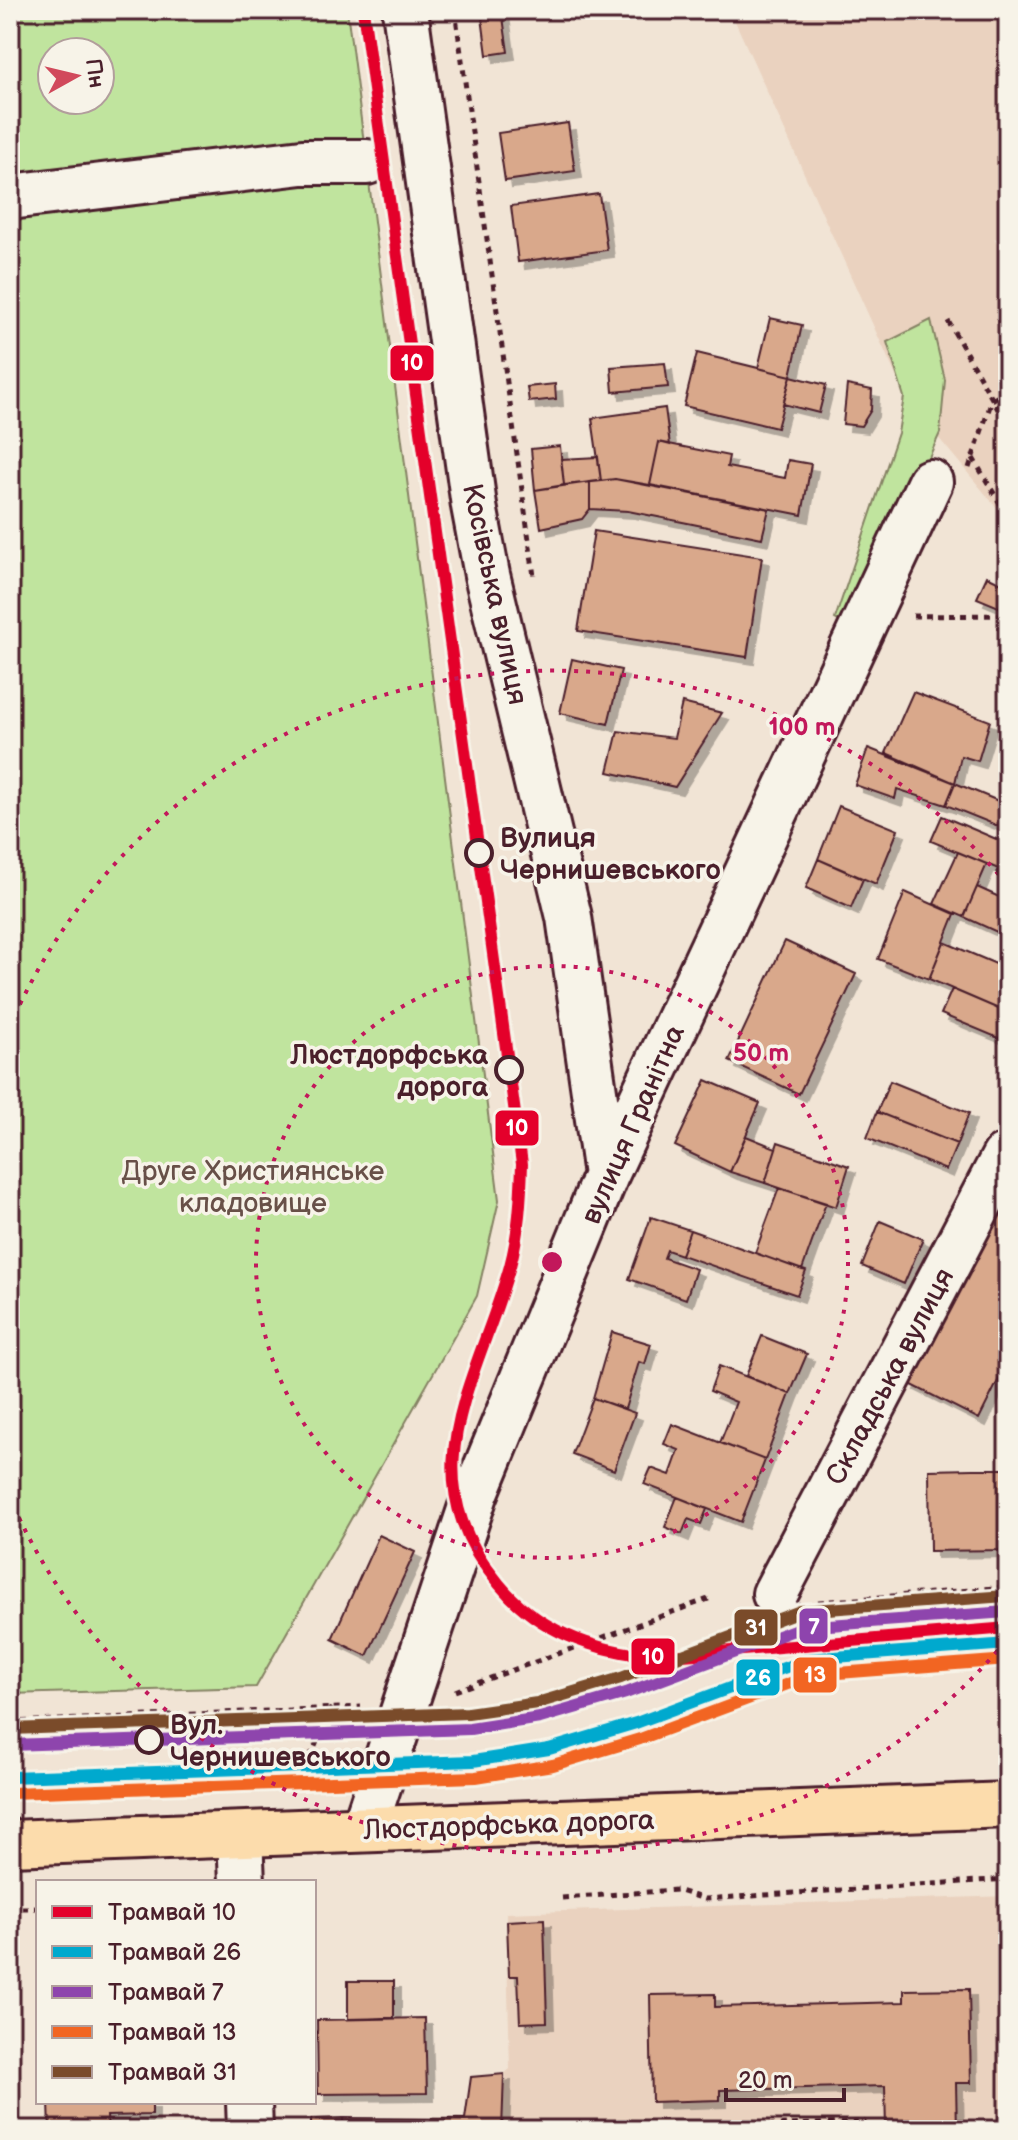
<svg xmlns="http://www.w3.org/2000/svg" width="1018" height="2140" font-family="'Balsamiq Sans',sans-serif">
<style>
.built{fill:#ead2bf}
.green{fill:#c0e49e;stroke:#858264;stroke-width:2;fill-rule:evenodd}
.building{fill:#d9a88b;stroke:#4a1f2b;stroke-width:2;filter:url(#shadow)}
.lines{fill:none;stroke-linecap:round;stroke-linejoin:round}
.minor-casing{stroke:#4a1f2b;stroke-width:50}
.major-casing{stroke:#4a1f2b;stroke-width:50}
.path{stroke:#4a1f2b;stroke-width:5;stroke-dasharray:6 6;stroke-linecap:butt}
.minor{stroke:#f7f3e8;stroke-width:44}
.major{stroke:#fcdcac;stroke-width:44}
.tram-1-casing{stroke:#f7f3e8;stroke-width:18}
.tram-2-casing{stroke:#f7f3e8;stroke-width:18}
.tram-3-casing{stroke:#f7f3e8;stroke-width:18}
.tram-4-casing{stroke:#f7f3e8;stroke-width:18}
.tram-5-casing{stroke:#f7f3e8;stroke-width:18}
.tram-1{stroke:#e4002b;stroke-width:12}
.tram-2{stroke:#00a9ce;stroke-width:12}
.tram-3{stroke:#8e44ad;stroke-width:12}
.tram-4{stroke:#f26522;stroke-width:12}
.tram-5{stroke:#7a4b2a;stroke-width:12}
.ring{fill:none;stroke:#c2185b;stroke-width:4;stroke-dasharray:4 8}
.stop-dot{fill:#f7f3e8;stroke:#4a1f2b;stroke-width:4}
.labels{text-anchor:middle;stroke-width:7;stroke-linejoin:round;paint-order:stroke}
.street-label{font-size:28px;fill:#4a1f2b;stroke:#f7f3e8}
.stop-label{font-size:28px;font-weight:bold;fill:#4a1f2b;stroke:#f7f3e8;text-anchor:start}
.park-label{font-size:28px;fill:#685048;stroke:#f7f3e8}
.centre{fill:#c2185b;stroke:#f7f3e8;stroke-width:4}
.ring-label{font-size:24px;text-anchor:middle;font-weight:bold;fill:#c2185b;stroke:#f7f3e8;stroke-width:7;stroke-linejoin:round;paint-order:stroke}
.line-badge{stroke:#f7f3e8;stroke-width:3}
.badge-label{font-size:22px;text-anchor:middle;font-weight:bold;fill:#fff}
</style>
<defs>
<filter id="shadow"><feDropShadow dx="7" dy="7" stdDeviation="0" flood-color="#0004"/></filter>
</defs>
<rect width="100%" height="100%" fill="#f1e4d5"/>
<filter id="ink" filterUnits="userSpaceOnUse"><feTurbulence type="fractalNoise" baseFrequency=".0125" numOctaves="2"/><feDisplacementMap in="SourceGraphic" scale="16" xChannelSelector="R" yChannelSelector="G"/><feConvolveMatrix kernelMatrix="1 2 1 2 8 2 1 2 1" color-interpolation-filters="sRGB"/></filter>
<g filter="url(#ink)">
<!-- built -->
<path class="built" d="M730,10H1008V226L1001,240L994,238L1008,264V535L1003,515L907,400Z
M1008,1896V2130H502L504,2074L510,2069L506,1913Z"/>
<!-- green -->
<path class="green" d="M10,10H347L499,1200L477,1296L256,1687L10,1694ZM52,52H100V100H52Z
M931,320L945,380L940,433L852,628L835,619L898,433L904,397L887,342Z"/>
<!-- building -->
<path class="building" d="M481,10H502L508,52L487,55Z
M568,123L575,171L505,181L498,133Z
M599,194L607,250L518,262L511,206Z
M770,318L802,325L791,376L758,368Z
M697,353L791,376L777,428L684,406Z
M665,363L668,387L613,392L611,367Z
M791,376L826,385L819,413L783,404Z
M555,384L556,399L529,402L527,387Z
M847,385L872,390L871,410L861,426L843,424Z
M665,408L670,445L659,442L650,485L615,479L601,481L592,418Z
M659,442L729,456L727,467L785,478L788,460L811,464L802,515L650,485Z
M560,446L564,485L535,490L531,449Z
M598,457L601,481L564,485L561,459Z
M615,479L769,509L762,538L628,511L590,509V482Z
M590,482V509L582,519L541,528L535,490Z
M594,531L762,557L747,657L578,631Z
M987,576L1008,586L1001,608L977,598Z
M572,659L621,670L608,724L560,713Z
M913,692L990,721L978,761L961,756L955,783L886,753Z
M682,703L722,713L675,787L608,772L618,731L674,738Z
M868,748L955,783L946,805L897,789L895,799L855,785Z
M955,783L1008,805V830L946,805Z
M839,806L898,830L876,884L818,859Z
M942,816L1008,844V873L931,841Z
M958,852L987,864L964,917L934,904Z
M818,859L863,879L851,908L806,888Z
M977,887L1008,901V937L964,917Z
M905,892L955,914L929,979L878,959Z
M785,941L856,974L799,1094L729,1061Z
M944,942L1008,969V1013L929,979Z
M952,989L1008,1013V1042L941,1014Z
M706,1080L760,1103L730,1172L675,1146Z
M890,1081L969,1113L957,1144L877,1112Z
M877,1112L957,1144L946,1170L867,1138Z
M746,1136L776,1148L765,1183L730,1172Z
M778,1142L849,1166L836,1207L765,1183Z
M1008,1183V1361L979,1419L908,1383Z
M779,1188L826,1203L802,1270L755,1253Z
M651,1217L690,1230L681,1255L667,1250L664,1258L696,1269L686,1299L629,1279Z
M880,1221L923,1239L904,1284L862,1266Z
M690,1230L806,1271L797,1295L681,1255Z
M612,1332L651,1344L645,1364L639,1362L625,1409L593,1398Z
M762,1336L807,1354L790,1394L746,1376Z
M719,1366L790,1394L765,1460L720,1443L736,1402L710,1391Z
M593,1398L635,1413L614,1470L572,1454Z
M672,1424L765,1460L741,1522L644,1484L651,1468L670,1475L679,1450L664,1444Z
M973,1469H1008V1550L930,1551L929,1470Z
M677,1497L707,1509L701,1524L688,1519L682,1534L665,1527Z
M379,1535L415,1552L367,1656L332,1639Z
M544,1919L547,2022L520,2023L518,1976H509L507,1921Z
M348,1981H394V2018L348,2019Z
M969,1989L971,2083H956L957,2130H886L885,2086L720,2090V2100L652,2102L650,1995L715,1994V2007L904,2002V1990Z
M425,2018L427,2093L318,2094L317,2020Z
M504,2074L502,2130H343V2118L465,2119L471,2077Z
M49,2102H152V2115L107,2116L108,2130H50Z
M343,2118V2130H311V2119Z"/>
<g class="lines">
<!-- minor casing -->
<g class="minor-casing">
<path id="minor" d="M405,10L474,506L487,575L569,917L606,1175
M10,197L302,162H367
M775,1594L1004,1157
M364,1829L475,1495L606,1175L930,482
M240,1837L242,1882
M249,2102L250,2130"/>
</g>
<!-- major casing -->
<g class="major-casing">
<path id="major" d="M10,1843L1008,1805"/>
</g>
<!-- path -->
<path class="path" d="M455,10L534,576
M948,321L1008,427
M973,458L1008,517
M969,468L992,400L1008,390
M913,616L1004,615
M818,1602L1008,1587
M455,1691L711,1598
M10,1722L361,1707
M10,1794L296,1779L313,1751L332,1706
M562,1898L676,1890L705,1899L1008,1879
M10,1908H38
M648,2130L864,2122V2130"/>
<!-- minor -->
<use href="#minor" class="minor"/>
<!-- major -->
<use href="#major" class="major"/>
<!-- tram-1 casing -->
<g class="tram-1-casing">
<path id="tram-1" d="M363,10L522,1164C521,1198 519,1233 510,1266C477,1383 407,1473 499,1584C539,1633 597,1652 659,1657L1008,1628"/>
</g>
<!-- tram-2 casing -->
<g class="tram-2-casing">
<path id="tram-2" d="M11,1777L473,1761L549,1749L636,1723L808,1659L1008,1644"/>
</g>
<!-- tram-3 casing -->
<g class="tram-3-casing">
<path id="tram-3" d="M10,1745L470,1729L540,1718L626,1693L802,1627L1007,1612"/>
</g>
<!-- tram-4 casing -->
<g class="tram-4-casing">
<path id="tram-4" d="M11,1793L476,1777L553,1765L640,1739L812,1675L1008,1660"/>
</g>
<!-- tram-5 casing -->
<g class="tram-5-casing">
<path id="tram-5" d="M10,1729L468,1713L537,1703L621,1678L800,1611L1006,1596"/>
</g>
<!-- tram-1 -->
<use href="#tram-1" class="tram-1"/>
<!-- tram-2 -->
<use href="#tram-2" class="tram-2"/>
<!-- tram-3 -->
<use href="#tram-3" class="tram-3"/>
<!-- tram-4 -->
<use href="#tram-4" class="tram-4"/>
<!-- tram-5 -->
<use href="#tram-5" class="tram-5"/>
</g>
</g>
<!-- distance rings -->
<g class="ring">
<circle cx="552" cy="1262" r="296"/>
<path d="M1005 1642A591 591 0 0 1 10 1498M10 1026A591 591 0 0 1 1005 882"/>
</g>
<!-- markers -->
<g class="stop-dot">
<circle cx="479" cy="853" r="13"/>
<circle cx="509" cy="1070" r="13"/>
<circle cx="149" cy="1740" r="13"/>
</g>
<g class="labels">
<!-- street labels -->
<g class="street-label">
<text transform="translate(496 594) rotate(78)" y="10">Косівська вулиця</text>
<text transform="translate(632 1124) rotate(-66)" y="10">вулиця Гранітна</text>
<text transform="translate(889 1376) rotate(-62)" y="10">Складська вулиця</text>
<text transform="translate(509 1824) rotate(-2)" y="10">Люстдорфська дорога</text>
</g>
<!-- stop labels -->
<g class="stop-label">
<text x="500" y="847">Вулиця<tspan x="500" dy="32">Чернишевського</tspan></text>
<text x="488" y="1064" text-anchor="end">Люстдорфська<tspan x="488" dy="32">дорога</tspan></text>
<text x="170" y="1734">Вул.<tspan x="170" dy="32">Чернишевського</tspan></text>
</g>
<!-- park labels -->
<g class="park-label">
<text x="253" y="1180">Друге Християнське<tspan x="253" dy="32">кладовище</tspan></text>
</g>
</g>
<circle cx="552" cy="1262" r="12" class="centre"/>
<g class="ring-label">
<text x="802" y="735">100 m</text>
<text x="761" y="1061">50 m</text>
</g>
<g class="line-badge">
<rect x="389" y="344" width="46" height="38" rx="8" fill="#e4002b"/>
<rect x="494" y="1109" width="46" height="38" rx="8" fill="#e4002b"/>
<rect x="798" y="1607" width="31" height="38" rx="8" fill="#8e44ad"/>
<rect x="733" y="1608" width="46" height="39" rx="8" fill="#7a4b2a"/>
<rect x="630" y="1637" width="46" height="39" rx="8" fill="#e4002b"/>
<rect x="792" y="1656" width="46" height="38" rx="8" fill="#f26522"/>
<rect x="735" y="1658" width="46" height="39" rx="8" fill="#00a9ce"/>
</g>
<g class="badge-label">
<text x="412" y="370">10</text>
<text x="517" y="1135">10</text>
<text x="814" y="1634">7</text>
<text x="756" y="1635">31</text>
<text x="653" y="1664">10</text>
<text x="815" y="1682">13</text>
<text x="758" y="1685">26</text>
</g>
<!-- margin -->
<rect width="1018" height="2140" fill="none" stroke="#f7f3e8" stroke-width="40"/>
<rect x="20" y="20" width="978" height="2100" fill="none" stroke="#4a1f2b" stroke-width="3" filter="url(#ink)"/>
<!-- legend -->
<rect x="36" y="1880" width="280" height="224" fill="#f7f3e8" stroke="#b29e9c" stroke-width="2"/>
<rect x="52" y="1906" width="40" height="12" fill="#e4002b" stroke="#b29e9c" stroke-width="2"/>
<text x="108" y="1920" font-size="24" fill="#4a1f2b">Трамвай 10</text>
<rect x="52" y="1946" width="40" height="12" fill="#00a9ce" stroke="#b29e9c" stroke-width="2"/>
<text x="108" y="1960" font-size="24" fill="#4a1f2b">Трамвай 26</text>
<rect x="52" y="1986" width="40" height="12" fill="#8e44ad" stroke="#b29e9c" stroke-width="2"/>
<text x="108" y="2000" font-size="24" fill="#4a1f2b">Трамвай 7</text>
<rect x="52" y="2026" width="40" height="12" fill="#f26522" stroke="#b29e9c" stroke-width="2"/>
<text x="108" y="2040" font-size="24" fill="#4a1f2b">Трамвай 13</text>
<rect x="52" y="2066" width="40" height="12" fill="#7a4b2a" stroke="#b29e9c" stroke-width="2"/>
<text x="108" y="2080" font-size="24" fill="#4a1f2b">Трамвай 31</text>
<!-- north arrow -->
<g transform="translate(76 76) rotate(82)"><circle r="38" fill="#f7f3e8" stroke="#b29e9c" stroke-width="2"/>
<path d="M0-6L14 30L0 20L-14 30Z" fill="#d1495b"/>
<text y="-12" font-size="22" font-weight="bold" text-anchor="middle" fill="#4a1f2b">Пн</text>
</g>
<!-- scale -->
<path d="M726 2088v12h118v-12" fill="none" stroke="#4a1f2b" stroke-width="4"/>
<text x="738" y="2088" font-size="24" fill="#4a1f2b" stroke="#f7f3e8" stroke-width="6" paint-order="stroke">20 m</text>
</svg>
